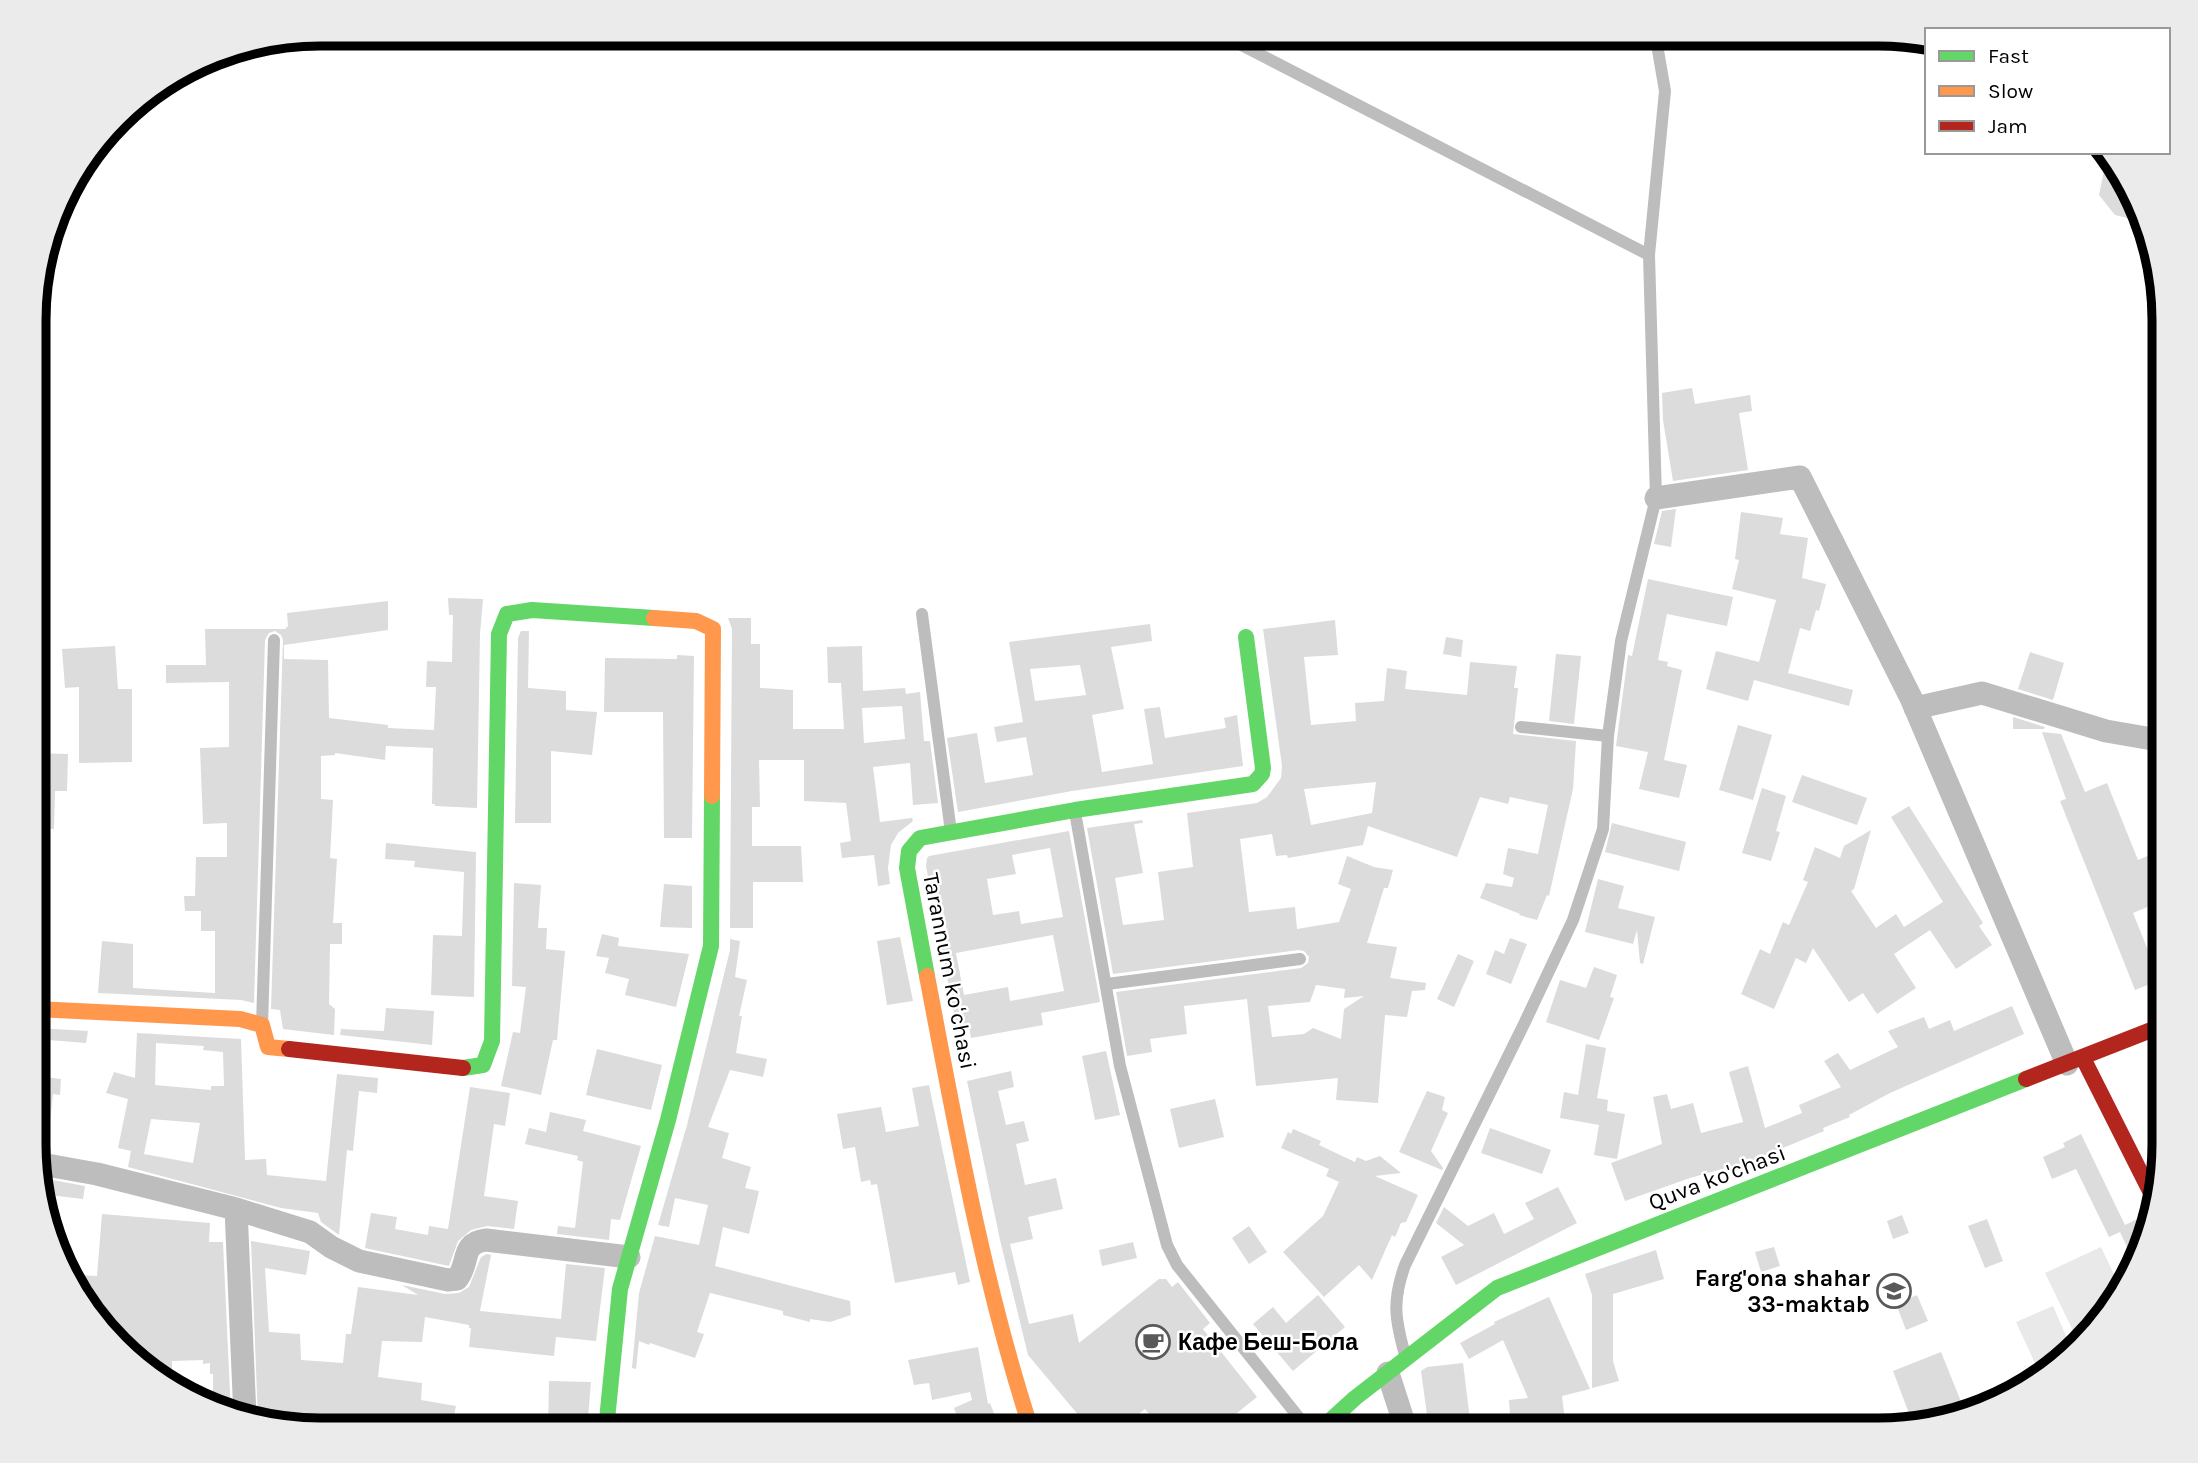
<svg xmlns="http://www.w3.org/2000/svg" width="2198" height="1463" font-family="Karla,sans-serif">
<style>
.green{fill:#e9e9e9}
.building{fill:#dcdcdc;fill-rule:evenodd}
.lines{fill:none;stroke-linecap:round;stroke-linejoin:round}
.lane{stroke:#bdbdbd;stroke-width:12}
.street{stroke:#bdbdbd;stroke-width:23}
.fast{stroke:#63d668;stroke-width:16}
.slow{stroke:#ff974d;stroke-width:16}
.jam{stroke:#b3261e;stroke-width:16}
.labels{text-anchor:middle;stroke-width:5;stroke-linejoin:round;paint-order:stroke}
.street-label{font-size:23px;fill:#000;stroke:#fff}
.poi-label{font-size:23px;font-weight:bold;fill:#000;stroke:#fff;text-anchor:end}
.rim{fill:none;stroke:#000;stroke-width:9}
</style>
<rect width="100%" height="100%" fill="#fff"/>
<!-- green -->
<path class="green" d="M2101,1247L2122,1291L2116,1303L2077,1339L2045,1273Z
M2053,1306L2070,1345L2040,1374L2016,1322Z"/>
<!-- building -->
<path class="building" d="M2107,156L2127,177L2140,221L2115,215L2099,195Z
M1692,388L1695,404L1750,395L1752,411L1739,413L1748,470L1673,481L1663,420L1662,393Z
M1676,509L1671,547L1654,544L1662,511Z
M1741,512L1783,518L1780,534L1808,538L1802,578L1826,584L1819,611L1816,610L1810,631L1800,628L1788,673L1853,690L1849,706L1754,680L1748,701L1706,689L1716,651L1759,662L1776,600L1732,589L1739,560L1735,559Z
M1648,579L1733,597L1727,626L1667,614L1658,660L1668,662L1667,666L1682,670L1664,760L1687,765L1679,798L1639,789L1648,752L1616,746L1628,655L1632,656Z
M448,598L483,599L480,634L477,808L435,806V804H432L433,748L386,746L385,760L335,753V755L321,756V799L333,800L330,858L337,859L333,923H342V944H330L329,1004L335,1009L334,1035L283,1029L280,1010L271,1009L283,640L281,635L275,631L269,633L265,640L254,1003L241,1000L98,993L102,941L133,944V988L215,993V931H201V911H185L184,896H195L196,857H227V823L203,824L200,748L229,747V682L166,683V665H206L205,629H285L288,626L287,613L388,601V630L284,645V659L328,660L329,718L388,725V728L434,730L436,687H426L427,661L452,662L453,615H449Z
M728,618H751V644H760V688L793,690V729H844L841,683H828L827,647L862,646L863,691L905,688L906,694L920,692L924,741H930L938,803L913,805L910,763L873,767L880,822L912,818L913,821L898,833L891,845L888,868L890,884L878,886L874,855L842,858L840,843L851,841L846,803L804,801V760H759L760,807H752V846H801L803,882H753V928H730L732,629ZM902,706L905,739L864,743L862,708Z
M1335,620L1338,655L1304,657L1311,725L1356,721L1355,703L1384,701L1387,668L1407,671L1405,689L1467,695L1470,662L1517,666L1514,688H1518L1513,734L1576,741L1573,789L1549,896L1547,895L1537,920L1519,915L1520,914L1480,898L1486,883L1512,887L1514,878L1503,874L1508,848L1538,854L1548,805L1510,797L1508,804L1480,797L1457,857L1368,826L1363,845L1288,858L1287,855L1276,856L1272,834L1240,839L1249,912L1295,907L1297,929L1339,922L1351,889L1338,884L1347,856L1374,867L1393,870L1388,888H1384L1367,943L1397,947L1390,978L1426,983L1425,990L1412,991L1407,1017L1385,1015L1378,1103L1336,1100L1338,1078L1256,1086L1247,999L1184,1006L1187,1034L1150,1039L1152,1052L1127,1056L1116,992L1301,968L1308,963L1309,957L1304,951L1299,950L1113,974L1087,828L1142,820L1143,823L1134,824L1143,873L1115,878L1123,925L1164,920L1158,872L1193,867L1187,813L1257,803L1267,797L1281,778L1282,766L1263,629ZM1376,782L1372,813L1311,825L1304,789ZM1316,985L1345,989L1344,998L1364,996L1344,1009L1341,1039L1313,1028L1304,1034L1272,1037L1268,1006L1310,1002Z
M1150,624L1152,641L1111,647L1124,709L1092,715L1102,772L1153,764L1144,709L1160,707L1165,738L1226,728L1224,718L1237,715L1243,766L1072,791L958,812L947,738L977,733L985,783L1033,775L1026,737L997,742L994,727L1023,722L1009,642ZM1080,665L1086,695L1035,701L1030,669Z
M521,631H529L528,688L566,691V710L597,712L592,755L551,751V823H515L518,638Z
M1446,637L1463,640L1461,657L1443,654Z
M115,646L118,689H132V762L79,763V687L65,688L62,649Z
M2030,652L2064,663L2053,700L2018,689Z
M1556,654L1581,656L1574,724L1549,721Z
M677,655L694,656L692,838H664L663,712H604L605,658L677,659Z
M2013,717L2045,727L2044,729H2013Z
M1738,725L1772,735L1753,800L1719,790Z
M2042,732L2061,734L2085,792L2107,783L2138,860L2164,849V900L2133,913L2160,980L2135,990L2060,801L2066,799Z
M36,753L68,754L67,791H55L54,829L36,828Z
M1802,775L1867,798L1857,825L1792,802Z
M1762,788L1786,796L1776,831L1780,832L1771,861L1742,853Z
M1909,806L1983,923L1979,926L1992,945L1956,969L1930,930L1894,954L1916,988L1877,1014L1863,993L1849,1002L1813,948L1806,963L1796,958L1774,1009L1741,994L1760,949L1770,954L1783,922L1789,925L1808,882L1803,880L1815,847L1840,858L1844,846L1871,830L1854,889L1851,891L1876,928L1896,914L1904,927L1943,902L1891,817Z
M1612,823L1686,842L1679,871L1605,852Z
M1069,831L1100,1002L1041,1013L1043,1025L971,1038L969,1026L957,1029L940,940L948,938L941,900L933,902L926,866L927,858L929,856ZM1050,848L1063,917L1021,924L1019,911L993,915L987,879L1016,874L1012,855ZM1053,935L1064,991L1010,1001L1008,987L964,995L956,953Z
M386,843L476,852L474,997L431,995L433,935L462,936L464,872L414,867L415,861L385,859Z
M1598,879L1624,886L1618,908L1655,917L1643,964L1640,963L1637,930L1633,944L1585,932Z
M514,883L541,885L538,928H547L546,949L565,951L557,1040H553L541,1095L501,1086L513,1032L520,1033L526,987L512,986Z
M664,884L692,886V928L660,927Z
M602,934L619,938L618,946L689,954L676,1007L625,995L629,979L605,973L609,958L596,956Z
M900,937L913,1001L887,1005L877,941Z
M1510,938L1527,944L1511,984L1486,974L1495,950L1504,954Z
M730,939L740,941L735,977L747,980L739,1016H742L736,1053L767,1059L763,1077L730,1070L708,1127L729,1133L722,1158L751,1167L745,1188L759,1191L749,1234L723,1227L715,1266L850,1301L851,1315L830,1322L810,1319V1322L783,1315V1311L710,1293L697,1332L704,1334L695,1358L650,1343L649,1345L639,1341L636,1369L632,1368L639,1293L655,1236L699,1245L708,1205L675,1198L669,1227L658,1225L687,1125L730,950Z
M1458,954L1474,961L1454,1007L1437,999Z
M1594,967L1617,975L1610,997L1614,998L1599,1040L1546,1022L1560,980L1586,988Z
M2012,1006L2024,1034L1890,1093L1849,1115L1850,1117L1823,1128L1824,1131L1754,1160L1690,1178L1625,1201L1611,1163L1662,1144L1653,1097L1667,1094L1671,1109L1693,1103L1701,1133L1743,1122L1729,1072L1748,1066L1765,1128L1802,1113L1799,1105L1841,1087L1824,1061L1838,1053L1850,1070L1898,1047L1888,1031L1924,1017L1929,1029L1950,1020L1954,1031Z
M386,1008L434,1011L432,1045L340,1035L341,1029L384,1031Z
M36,1028L88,1031L86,1043L36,1039Z
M137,1033L241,1039L245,1160L266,1159L267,1175L326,1181L337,1074L378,1078L377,1093L359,1091L353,1151L347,1150L339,1235L321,1222L318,1213L281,1208L128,1167L131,1151L140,1153L118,1148L128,1099L106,1093L114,1072L135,1078ZM156,1043L204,1046L203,1050L223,1052L224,1086H211V1090L155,1085ZM151,1119L200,1123L193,1163L144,1154Z
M1586,1044L1606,1048L1597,1098L1608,1100L1607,1111L1625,1114L1617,1159L1594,1155L1599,1125L1560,1118L1564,1092L1578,1095Z
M597,1049L662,1065L651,1110L586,1095Z
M1106,1051L1120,1115L1095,1120L1082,1056Z
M1011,1071L1014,1087L998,1091L1006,1125L1024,1121L1029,1141L1016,1144L1025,1185L1056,1178L1063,1209L1028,1217L1033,1239L1010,1244L1029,1324L1073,1314L1079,1343L1159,1279H1166L1172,1287L1178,1282L1210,1323L1203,1329L1257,1397L1217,1429H1161L1145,1409L1119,1429H1090L1028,1355L1000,1240L967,1081Z
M36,1076L61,1079L60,1095L53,1094L47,1151L36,1149Z
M929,1085L970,1282L958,1285L955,1272L895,1283L877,1184L871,1185L870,1180L861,1182L855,1147L843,1149L837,1114L881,1107L886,1132L919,1126L912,1088Z
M470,1087L510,1093L505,1126L494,1124L484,1196L518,1201L514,1229L487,1226L471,1230L458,1241L449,1266L365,1248L371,1213L397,1217L395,1229L428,1235L429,1226L448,1229Z
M1427,1091L1445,1097L1442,1110L1448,1113L1431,1151L1443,1168L1442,1170L1399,1152Z
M1215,1099L1224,1137L1179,1148L1170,1109Z
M550,1112L586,1120L583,1131L641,1146L620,1220L611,1219L609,1240L557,1234L558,1226L575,1228L583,1162L577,1160L578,1156L525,1144L529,1128L546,1132Z
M1490,1128L1551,1150L1542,1174L1481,1153Z
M1293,1129L1321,1141L1319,1145L1355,1162L1357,1157L1366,1161L1380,1156L1401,1173L1375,1176L1418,1195L1406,1222L1401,1223L1395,1237L1392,1235L1372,1280L1359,1265L1324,1297L1283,1252L1323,1216L1339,1182L1326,1176L1329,1169L1281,1148L1288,1132L1291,1134Z
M2081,1134L2125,1225L2143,1216L2152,1225L2150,1235L2135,1264L2120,1232L2109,1237L2076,1169L2052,1179L2043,1157L2065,1147L2063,1143Z
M36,1177L85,1186L83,1199L40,1194Z
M1558,1187L1577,1223L1456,1285L1441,1257L1464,1245L1436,1223L1444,1207L1468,1226L1494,1213L1504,1234L1534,1219L1525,1203Z
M102,1214L210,1223L209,1242H223L231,1415L213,1407V1374H210V1363L203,1364V1360L172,1361V1387L160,1381L155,1375L154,1364H144L79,1295L80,1275L97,1276Z
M1902,1215L1909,1233L1893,1239L1887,1221Z
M1987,1219L2003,1261L1985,1268L1968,1226Z
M1249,1226L1267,1252L1249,1264L1232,1238Z
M251,1241L310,1251L306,1275L265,1268L269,1332L300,1334L301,1360L343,1363L346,1334H351L358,1287L418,1295L402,1285L445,1294L459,1293L469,1287L481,1257L487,1254L491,1255L480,1311L561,1319L566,1264L605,1268L596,1341L556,1337L554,1356L469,1347L471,1328H469V1325L425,1317L422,1342L382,1341L378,1377L422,1383L421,1400L456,1406L451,1430H408L390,1426L391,1419L333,1416L332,1430L258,1420Z
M1133,1242L1137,1258L1102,1266L1099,1250Z
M1774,1247L1780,1266L1761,1272L1755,1252Z
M1656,1250L1664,1279L1613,1294V1361L1619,1381L1592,1388V1295L1585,1274Z
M1318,1295L1345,1327L1293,1371L1253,1324L1273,1307L1286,1323Z
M1917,1295L1928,1321L1906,1330L1896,1304Z
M1549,1297L1590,1389L1562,1396L1566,1429H1511L1509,1400L1528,1398L1503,1340L1469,1359L1460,1343L1495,1324L1494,1322Z
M978,1347L988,1404L990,1403L1000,1429L962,1430L954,1408L972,1400L970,1392L932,1400L929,1383L914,1385L908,1360Z
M1941,1352L1964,1409L1913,1424L1893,1371Z
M1463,1363L1470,1419L1461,1420L1462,1429H1429L1421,1371L1427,1367Z
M549,1381L591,1382L587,1430H548Z"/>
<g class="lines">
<!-- lane -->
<path class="lane" d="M1218,33L1649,255L1656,498L1621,641L1608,736L1603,829L1573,920L1524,1024L1405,1265C1392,1301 1395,1319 1405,1355
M1649,255L1665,91L1655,33
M922,614L951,832
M1521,727L1608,736
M1075,812L1120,1066L1167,1245L1177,1265L1308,1429
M1107,984L1300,959
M262,1025L274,640"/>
<!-- street -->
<path class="street" d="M1656,498L1800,477L1911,698L2067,1064
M1915,708L1982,693L2106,731L2164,741
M36,1163L97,1174L236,1209L310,1232L331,1247L359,1261L448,1280L457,1279C470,1263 460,1243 486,1240L629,1257
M236,1209L245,1417
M1388,1373L1406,1429"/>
<!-- fast -->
<path class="fast" d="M927,976L907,868L909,851L920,838L1075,810L1253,784L1262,774L1263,768L1246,637
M463,1068L483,1065L492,1041L499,634L507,614L532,610L654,618
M1321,1429L1355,1398L1497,1288L2026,1079
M606,1430L620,1289L668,1120L711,946L712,796"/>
<!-- slow -->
<path class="slow" d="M654,618L696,621L713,629L712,796
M927,976C956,1128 983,1282 1031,1429
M36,1009L240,1019L262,1025L268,1047L289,1049"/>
<!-- jam -->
<path class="jam" d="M289,1049L463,1068
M2083,1058L2156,1203
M2026,1079L2164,1025"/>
</g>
<!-- icons -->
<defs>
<g id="school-ring" transform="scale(1.75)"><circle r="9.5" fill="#fff" stroke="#595959" stroke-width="1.5"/><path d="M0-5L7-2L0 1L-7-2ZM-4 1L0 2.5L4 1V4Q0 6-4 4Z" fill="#595959"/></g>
<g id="cafe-ring" transform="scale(1.75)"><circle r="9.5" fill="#fff" stroke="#595959" stroke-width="1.5"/><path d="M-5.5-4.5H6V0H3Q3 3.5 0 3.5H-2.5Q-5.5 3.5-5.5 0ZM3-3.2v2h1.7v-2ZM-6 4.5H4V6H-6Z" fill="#595959"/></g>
</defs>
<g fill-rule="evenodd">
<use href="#school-ring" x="1894" y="1291"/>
<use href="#cafe-ring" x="1153" y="1342"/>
</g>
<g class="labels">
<!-- street labels -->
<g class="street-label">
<text transform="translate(950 971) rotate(79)" y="8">Tarannum koʻchasi</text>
<text transform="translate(1717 1177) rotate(-21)" y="8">Quva ko'chasi</text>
</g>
<!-- poi labels -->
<g class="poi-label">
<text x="1870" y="1286">Farg'ona shahar<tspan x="1870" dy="26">33-maktab</tspan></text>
<text x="1178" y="1350" text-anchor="start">Кафе Беш-Бола</text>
</g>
</g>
<!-- crop -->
<path d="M0 0H2198V1463H0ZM320 46H1878A274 274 0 0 1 2152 320V1144A274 274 0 0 1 1878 1418H320A274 274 0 0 1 46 1144V320A274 274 0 0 1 320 46Z" fill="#ebebeb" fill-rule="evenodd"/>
<path class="rim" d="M320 46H1878A274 274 0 0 1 2152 320V1144A274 274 0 0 1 1878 1418H320A274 274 0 0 1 46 1144V320A274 274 0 0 1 320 46Z"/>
<!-- legend -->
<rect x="1925" y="28" width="245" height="126" fill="#ffffff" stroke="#999999" stroke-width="2"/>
<rect x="1939" y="51" width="35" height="10" fill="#63d668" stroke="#999999" stroke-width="2"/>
<text x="1988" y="63" font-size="21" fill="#000000">Fast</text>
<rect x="1939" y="86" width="35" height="10" fill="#ff974d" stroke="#999999" stroke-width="2"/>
<text x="1988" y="98" font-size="21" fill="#000000">Slow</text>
<rect x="1939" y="121" width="35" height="10" fill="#b3261e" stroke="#999999" stroke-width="2"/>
<text x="1988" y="133" font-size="21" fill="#000000">Jam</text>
</svg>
